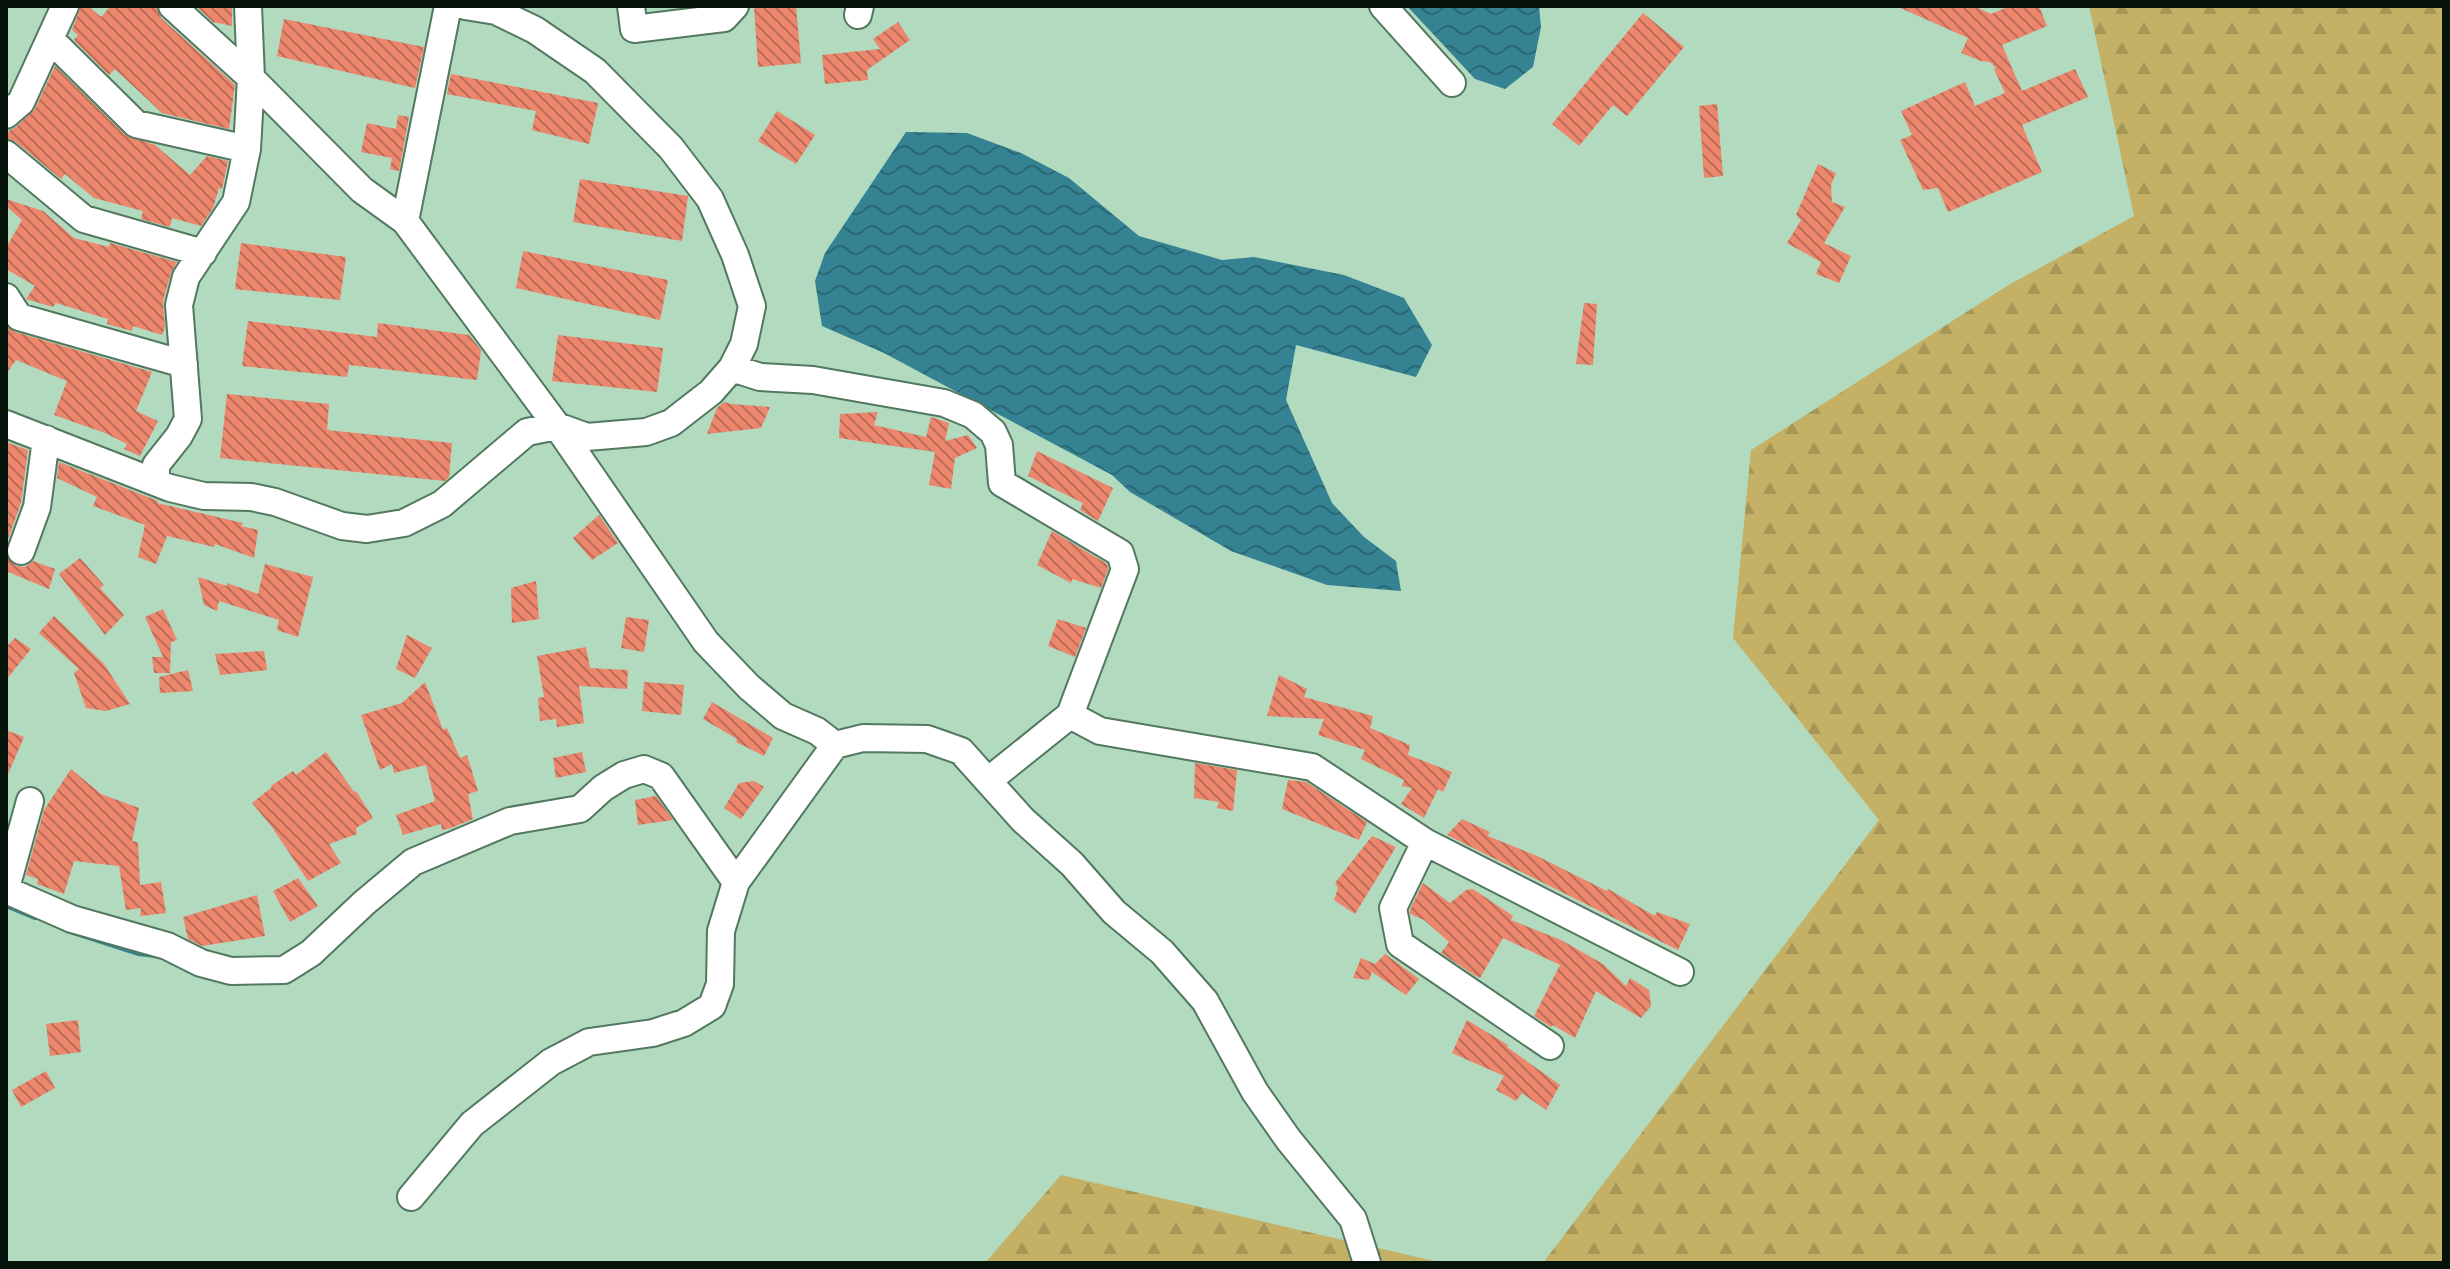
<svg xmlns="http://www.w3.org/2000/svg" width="2450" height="1269" font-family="'DM Sans',sans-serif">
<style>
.forest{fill:url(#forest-firs)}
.water{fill:url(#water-waves)}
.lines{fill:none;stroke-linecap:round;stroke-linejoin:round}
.stream{stroke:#358293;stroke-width:6}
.building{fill:url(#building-back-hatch)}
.minor-casing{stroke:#537860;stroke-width:30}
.minor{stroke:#fff;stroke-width:26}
</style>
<defs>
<pattern id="forest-firs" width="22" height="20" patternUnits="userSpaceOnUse" patternTransform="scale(2)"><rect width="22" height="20" fill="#c4b165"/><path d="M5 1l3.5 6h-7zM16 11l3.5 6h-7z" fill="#a79756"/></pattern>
<pattern id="water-waves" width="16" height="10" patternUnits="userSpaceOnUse" patternTransform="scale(2)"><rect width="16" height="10" fill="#358293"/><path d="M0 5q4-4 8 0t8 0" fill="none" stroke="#2b6976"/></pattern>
<pattern id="building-back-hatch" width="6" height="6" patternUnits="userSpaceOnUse" patternTransform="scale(2)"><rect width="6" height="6" fill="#ec866c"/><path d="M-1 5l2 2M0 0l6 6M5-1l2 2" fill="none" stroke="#bd6c57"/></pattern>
</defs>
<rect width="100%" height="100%" fill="#b1dabe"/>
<!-- forest -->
<path class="forest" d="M2089,6H2444V1263H1543L1879,820L1733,638L1751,450L2007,286L2134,216Z
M1061,1175L1443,1263H985Z"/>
<!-- water -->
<path class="water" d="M1407,6H1539L1541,27L1533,67L1505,89L1475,79Z
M906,132L967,133L1021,153L1069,178L1139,236L1222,260L1254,257L1344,275L1404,298L1432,345L1416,377L1296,345L1286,400L1332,503L1364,537L1396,561L1401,591L1327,585L1231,551L1130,492L1112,475L884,353L822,326L815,281L825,253Z"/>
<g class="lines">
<!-- stream -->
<path class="stream" d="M6,905L35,917
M67,930L138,953L156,955"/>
</g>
<!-- building -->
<path class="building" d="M81,6H88L101,17L111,6H156L161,18L235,85L229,129L162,113L115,69L109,75L74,40L78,35L72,30Z
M196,6H232V26L213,22Z
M754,6H796L801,63L758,67Z
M1896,6H1974L1991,14L2010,6H2039L2047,26L2002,45L2022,91L2075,69L2088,97L2022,125L2042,172L1948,212L1938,188L1923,190L1900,140L1912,135L1901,111L1965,82L1975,106L2005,93L1994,69L1996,68L1990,62L1981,61L1961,53L1968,38Z
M1643,13L1684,47L1627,116L1613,105L1579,146L1552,124Z
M284,19L424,47L415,88L277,56Z
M898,22L910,40L867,70L868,80L825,84L822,55L880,49L873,39Z
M55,66L125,135L155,145L190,175L207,156L228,161L222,189L219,188L213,208L201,226L172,218L170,227L141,219L143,211L94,198L65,174L61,179L16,142L6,138L9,131L16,127L35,109Z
M451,74L598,103L589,144L532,130L536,111L447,94Z
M1717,104L1723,176L1704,178L1699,106Z
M777,111L815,135L796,164L758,141Z
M398,115L409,117L399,171L390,169L392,158L361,152L367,123L396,129Z
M1818,164L1836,173L1831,185L1832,202L1845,207L1824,243L1851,256L1839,283L1816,274L1821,262L1787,243L1801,220L1796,215Z
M580,179L688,196L682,241L573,222Z
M6,199L43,211L74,238L109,247L110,243L177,262L171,273L163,301L165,328L162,335L133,326L132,331L107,324L108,319L56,303L53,307L26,299L35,286L6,269V248L22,220L6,206Z
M241,243L346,257L340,300L235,289Z
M523,251L668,280L660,320L516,288Z
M1584,303L1597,304L1593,365L1576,364Z
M248,321L377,337L378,323L469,335L481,350L477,380L349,365L347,377L242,366Z
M7,327L15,332L152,372L136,411L158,421L140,456L124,449L127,444L105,433L54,415L67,381L16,360L6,374Z
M558,335L663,348L657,392L552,381Z
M227,394L329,404L327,430L452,443L449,477L445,481L220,458Z
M724,402L731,404L770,407L761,428L707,434L717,408Z
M878,412L874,425L926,437L931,417L949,423L945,441L968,435L977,448L955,458L951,489L929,485L935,452L839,438L840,414Z
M6,442L28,450L21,503L8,539H6Z
M1037,451L1113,488L1098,521L1080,510L1083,503L1028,476Z
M59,462L158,501L157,503L243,523L241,526L258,530L254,558L215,544L214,547L167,536L156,564L138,557L145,525L93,506L97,497L57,478Z
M599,515L618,543L592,560L573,538Z
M1052,531L1107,564L1108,569L1101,588L1072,579L1071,583L1037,565Z
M6,556L16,566L25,567L33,561L55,569L49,589L6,571Z
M80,558L104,585L100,588L124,615L105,635L59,574Z
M265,564L313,577L298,637L277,630L279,620L219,601L217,611L204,605L198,577L227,586V583L258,594Z
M536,581L539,619L512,623L511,588Z
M163,609L177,640L171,642L170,673H154L152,657H163L145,617Z
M54,616L104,664L130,704L106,711L86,708L74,673L79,669L39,633Z
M626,617L649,620L644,652L621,648Z
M1058,619L1086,628L1075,657L1048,646Z
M407,635L432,648L415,678L396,669Z
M15,638L31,649L6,680V647Z
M586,647L590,668L628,670L627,689L579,686L584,723L557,727L556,719L540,721L538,698L544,697L537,656Z
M264,651L267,670L220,675L215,654Z
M188,670L193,691L160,693L159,677Z
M1279,675L1307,689L1304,697L1373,716L1370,728L1410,745L1408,755L1452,772L1443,792L1438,789L1424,818L1401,804L1412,788L1402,786L1404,780L1361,759L1365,750L1318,735L1324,719L1267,716Z
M425,682L443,730L447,728L460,758L467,755L478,791L468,794L473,819L451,828L442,830L441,824L403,835L396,815L435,801L426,765L394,773L392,764L380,770L361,715L402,703Z
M644,682L684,685L681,715L642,711Z
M712,702L773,738L764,756L736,742L737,739L703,719Z
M6,730L24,737L6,779Z
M326,752L354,792L356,791L373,818L356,828L357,834L329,844L341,863L308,881L272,827L252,803L272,787L271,786L293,771L296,775Z
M582,752L586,772L556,778L553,758Z
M1195,763L1237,770L1233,811L1217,808L1219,802L1194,798Z
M71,769L101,794L139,808L132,841L138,842L140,885L161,882L166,913L140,916L141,908L126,910L119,866L74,861L64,894L37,884L38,879L26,875L44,810Z
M1288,780L1306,782L1367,822L1359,840L1282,809Z
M754,781L764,787L741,819L724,808L739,783Z
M656,796L673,820L638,825L635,800Z
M1462,819L1490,832L1488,836L1537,856L1607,891L1608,889L1655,916L1657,912L1690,924L1678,950L1447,835Z
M1372,836L1396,847L1355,914L1334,900L1338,888L1335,883Z
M298,878L318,906L290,922L273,891Z
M1423,883L1450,903L1466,890L1473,889L1513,916L1511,920L1561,940L1603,964L1626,986L1630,978L1649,990L1651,1006L1641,1018L1596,991L1575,1038L1553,1025L1551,1027L1534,1016L1560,965L1503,938L1480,978L1474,975L1441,953L1449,942L1424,920L1410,914V910Z
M257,895L265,936L202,946L188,939L183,917Z
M1385,954L1419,979L1406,995L1372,972L1369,980L1353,978L1361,958L1375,964Z
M78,1020L81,1052L50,1056L46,1024Z
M1467,1020L1508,1045L1507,1047L1560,1085L1546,1110L1522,1093L1516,1101L1496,1090L1504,1076L1452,1053Z
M46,1071L55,1088L21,1107L12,1090Z"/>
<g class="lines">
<!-- minor casing -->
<g class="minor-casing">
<path id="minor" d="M172,6L251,78L362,190L405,221L557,426L706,642L749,687L783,716L817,731L835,745
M631,6L634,29L724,18L735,6
M1383,6L1452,83
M858,15L860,6
M50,39L136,124L247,149
M6,115L21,102L65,6
M6,154L84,219L203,253
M405,221L448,6
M6,297L19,317L184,364
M732,368L760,377L813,380L944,403L973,415L993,432L999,445L1002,483L1120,553L1125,569L1070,715L989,780
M6,424L170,488L204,496L251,497L275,502L342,526L367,529L404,523L442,504L527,432L557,426L587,437L646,432L671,423L711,392L732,368L744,344L752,306L735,255L710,199L671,148L595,71L535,30L496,11L465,6
M156,480V465L179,436L188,419L179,305L186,277L236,202L247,149L251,78L248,6
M21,551L37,507L46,439
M1070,715L1100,731L1312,767L1425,842L1680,972
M1425,842L1393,908L1400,944L1550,1046
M6,888L30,801
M6,890L72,919L167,946L201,963L231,971L284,970L311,953L364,903L413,862L510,821L580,809L603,788L624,775L644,769L661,776L736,882
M411,1197L472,1124L551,1062L589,1042L653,1033L684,1023L712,1006L720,984L721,931L736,882L835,745L863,738L927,739L961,751L1023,820L1072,864L1114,912L1162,952L1205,1001L1255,1092L1288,1139L1353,1219L1367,1263"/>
</g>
<!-- minor -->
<use href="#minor" class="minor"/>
</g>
<!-- border -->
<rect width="2450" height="1269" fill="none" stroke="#05130a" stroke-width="16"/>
</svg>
